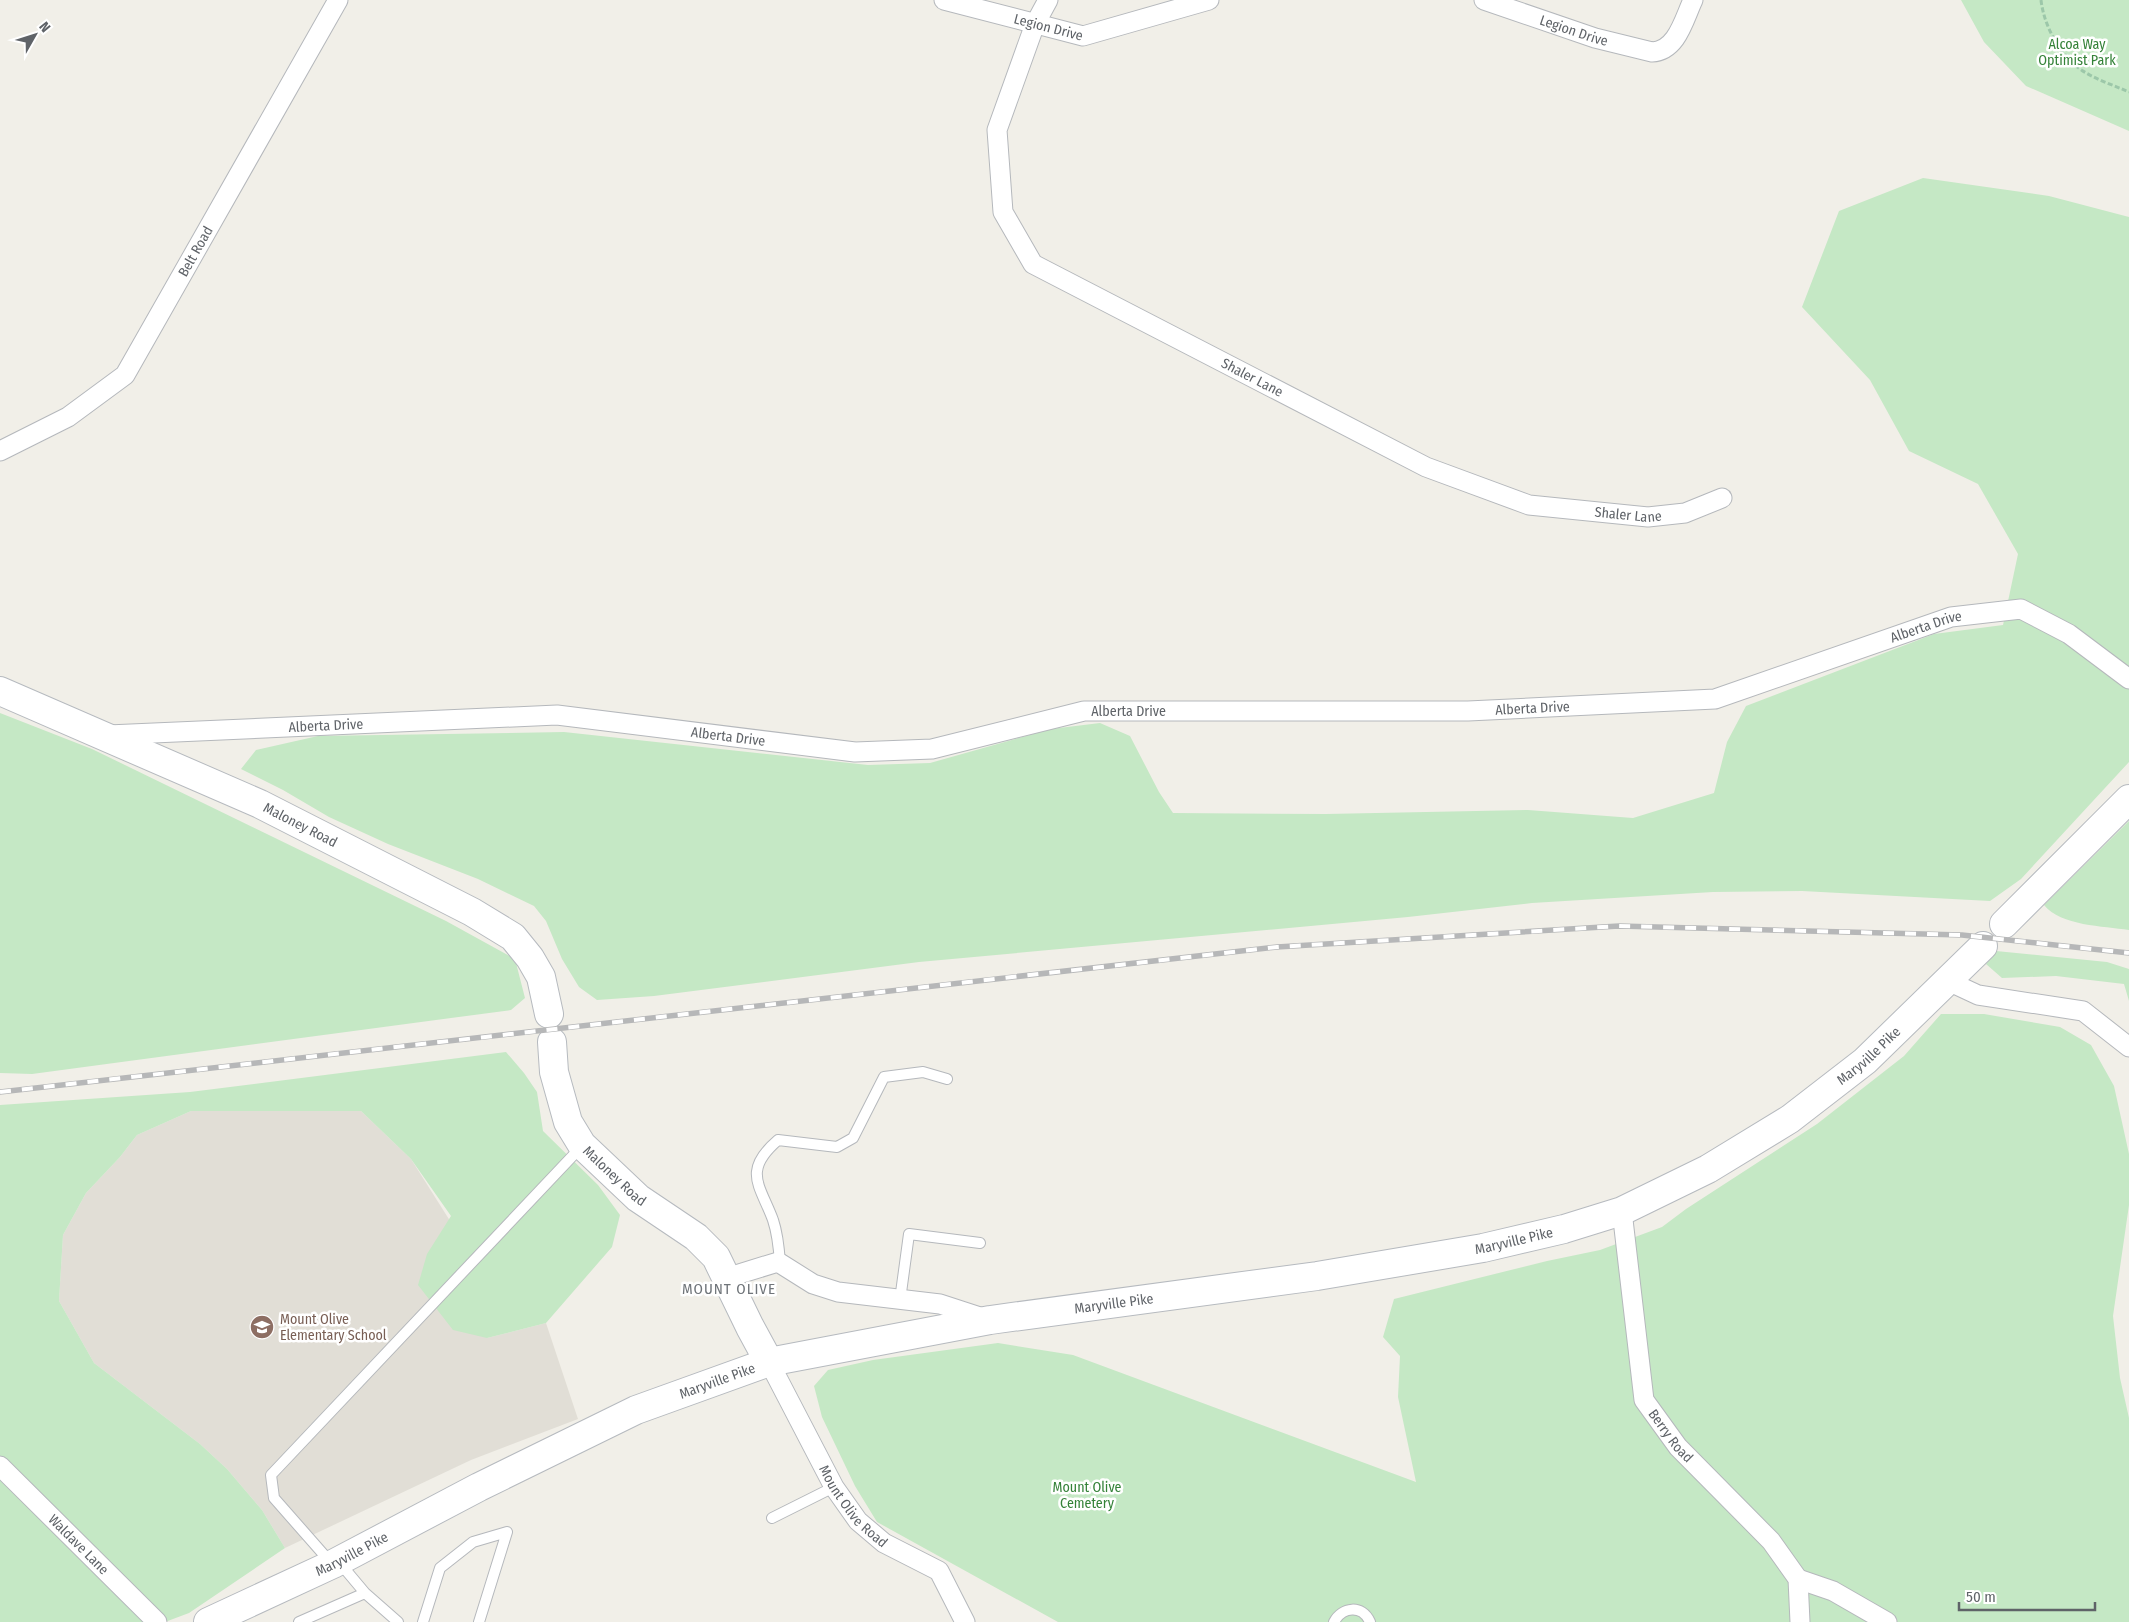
<svg xmlns="http://www.w3.org/2000/svg" width="2129" height="1622" font-family="'Fira Sans Condensed',sans-serif">
<style>
.education{fill:#e1ded6}
.green{fill:#c5e8c5}
.lines{fill:none;stroke-linecap:round;stroke-linejoin:round}
.lane-casing{stroke:#b5b8bc;stroke-width:12}
.street-casing{stroke:#b5b8bc;stroke-width:21}
.secondary-casing{stroke:#b6babf;stroke-width:30}
.path{stroke:#9cc7a9;stroke-width:3;stroke-dasharray:5 2.5;stroke-linecap:butt}
.lane{stroke:#fff;stroke-width:10}
.street{stroke:#fff;stroke-width:19}
.secondary{stroke:#fff;stroke-width:28}
.rail-casing{stroke:#b6b7b8;stroke-width:5.5}
.rail{stroke:#fff;stroke-width:4;stroke-dasharray:11;stroke-linecap:butt}
.labels{text-anchor:middle;stroke-width:5;stroke-linejoin:round;paint-order:stroke}
.street-label{font-size:14px;fill:#5f6368;stroke:#fff}
.park-label{font-size:14px;fill:#348238;stroke:#fff}
.education-label{font-size:14px;fill:#785e54;stroke:#fff;text-anchor:start}
.neighbourhood-label{font-size:15px;letter-spacing:1px;fill:#70757a;stroke:#fff}
</style>
<rect width="100%" height="100%" fill="#f1efe8"/>
<!-- education -->
<path class="education" d="M191,1111H361L411,1159L452,1224L487,1338L546,1323L578,1419L471,1460L285,1548L262,1510L227,1469L200,1444L94,1363L59,1301L63,1235L86,1193L120,1157L137,1135Z"/>
<!-- green -->
<path class="green" d="M1961,0H2129V131L2026,86L1984,42Z
M1923,178L2049,196L2129,217V762L2021,879L1990,901L1802,891L1713,892L1532,903L1408,917L919,962L654,996L597,1000L579,987L562,959L546,921L534,906L478,879L388,844L329,817L283,790L241,769L256,750L318,736L564,732L868,765L930,763L1051,729L1100,723L1130,736L1159,792L1173,813L1326,814L1528,810L1633,818L1714,793L1727,742L1746,706L1934,634L2003,625L2018,554L1978,484L1909,451L1870,380L1802,307L1839,211Z
M0,713L92,749L446,921L515,959L525,998L511,1010L32,1074L0,1073Z
M2129,821V930C2103,926 2061,926 2044,905Z
M1996,951L2107,962L2129,969V1001L2124,984L2056,976L2002,978L1986,964Z
M1941,1014H1984L2060,1027L2091,1045L2114,1086L2129,1154V1205L2113,1316L2120,1378L2129,1418V1622H1058L877,1522L855,1486L822,1417L814,1386L828,1370L873,1360L998,1343L1073,1355L1416,1482L1398,1397L1400,1356L1383,1337L1394,1299L1547,1261L1600,1250L1662,1227L1686,1209L1817,1124L1904,1056Z
M506,1052L524,1073L537,1092L543,1131L598,1185L620,1215L612,1247L546,1323L487,1338L453,1330L418,1285L427,1254L451,1216L411,1159L361,1111H191L137,1135L120,1157L86,1193L63,1235L59,1301L94,1363L200,1444L227,1469L262,1510L285,1548L189,1613L165,1622H0V1105L190,1092Z"/>
<g class="lines">
<!-- lane casing -->
<g class="lane-casing">
<path id="lane" d="M780,1263C779,1248 778,1235 773,1220C760,1185 742,1171 778,1140L837,1147L853,1138L884,1077L923,1072L947,1079
M900,1300L909,1234L980,1243
M772,1518L834,1487
M332,1564L274,1498L271,1475L582,1146
M365,1593L398,1622
M299,1622L365,1593L339,1562
M423,1622L440,1568L473,1542L507,1532L479,1622
M1334,1622C1342,1607 1362,1604 1370,1622"/>
</g>
<!-- street casing -->
<g class="street-casing">
<g id="street">
<path id="s1" d="M944,0L1083,36L1209,0"/>
<path id="s2" d="M1048,0L1035,24L997,130L1003,212L1033,264L1426,467L1529,505L1648,517L1685,513L1722,498"/>
<path id="s3" d="M1484,0L1595,38L1652,52C1677,51 1684,19 1693,0"/>
<path id="s4" d="M0,451L68,417L125,375L338,0"/>
<path id="s5" d="M108,735L557,715L855,752L932,749L1084,711H1468L1715,699L1951,617L2021,609L2069,634L2129,679"/>
<path d="M1948,981L1978,995L2083,1011L2129,1047"/>
<path id="s6" d="M1622,1211L1644,1400L1678,1447L1771,1541L1798,1579L1800,1622"/>
<path d="M726,1278L778,1262L813,1284L838,1292L940,1304L986,1319"/>
<path id="s7" d="M769,1362L834,1487L858,1521L884,1543L939,1571L965,1622"/>
<path id="s8" d="M0,1466L157,1622"/>
<path d="M1798,1579L1833,1591L1887,1622"/>
</g>
</g>
<!-- secondary casing -->
<g class="secondary-casing">
<g id="secondary">
<path id="s9" d="M0,691L260,804L472,912L513,937L530,958L541,977L549,1014"/>
<path d="M2004,924L2129,799"/>
<path id="s10" d="M552,1042L554,1072L568,1122L582,1145L638,1198L696,1237L716,1257L750,1327L769,1362"/>
<path id="s11" d="M208,1622L333,1564L479,1487L636,1410L769,1362L990,1320L1317,1276L1483,1248L1564,1229L1622,1211L1708,1169L1790,1119L1865,1061L1983,946"/>
</g>
</g>
<!-- path -->
<path class="path" d="M2041,0C2044,26 2059,53 2080,69C2094,79 2113,85 2129,92"/>
<!-- lane -->
<use href="#lane" class="lane"/>
<!-- street -->
<use href="#street" class="street"/>
<!-- secondary -->
<use href="#secondary" class="secondary"/>
<!-- rail casing -->
<g class="rail-casing">
<path id="rail" d="M0,1092L1277,947L1619,926L1962,935L2129,953"/>
</g>
<!-- rail -->
<use href="#rail" class="rail"/>
</g>
<!-- icons -->
<defs>
<g id="school-disc" transform="scale(1.25)"><circle r="9.5" fill="#8d6e63" stroke="#fff"/><path d="M0-5L7-2L0 1L-7-2ZM-4 1L0 2.5L4 1V4Q0 6-4 4Z" fill="#fff"/></g>
</defs>
<g fill-rule="evenodd">
<use href="#school-disc" x="262" y="1327"/>
</g>
<g class="labels">
<!-- street labels -->
<g class="street-label">
<text dy="5" stroke="none"><textPath href="#s1" startOffset="108">Legion Drive</textPath></text>
<text dy="5" stroke="none"><textPath href="#s3" startOffset="95">Legion Drive</textPath></text>
<text dy="5" stroke="none"><textPath href="#s4" startOffset="289">Belt Road</textPath></text>
<text dy="5" stroke="none"><textPath href="#s2" startOffset="529">Shaler Lane</textPath></text>
<text dy="5" stroke="none"><textPath href="#s2" startOffset="934">Shaler Lane</textPath></text>
<text dy="5" stroke="none"><textPath href="#s5" startOffset="1838">Alberta Drive</textPath></text>
<text dy="5" stroke="none"><textPath href="#s5" startOffset="1432">Alberta Drive</textPath></text>
<text dy="5" stroke="none"><textPath href="#s5" startOffset="1028">Alberta Drive</textPath></text>
<text dy="5" stroke="none"><textPath href="#s5" startOffset="218">Alberta Drive</textPath></text>
<text dy="5" stroke="none"><textPath href="#s5" startOffset="622">Alberta Drive</textPath></text>
<text dy="5" stroke="none"><textPath href="#s9" startOffset="329">Maloney Road</textPath></text>
<text dy="5" stroke="none"><textPath href="#s11" startOffset="1779">Maryville Pike</textPath></text>
<text dy="5" stroke="none"><textPath href="#s10" startOffset="154">Maloney Road</textPath></text>
<text dy="5" stroke="none"><textPath href="#s11" startOffset="1374">Maryville Pike</textPath></text>
<text dy="5" stroke="none"><textPath href="#s11" startOffset="969">Maryville Pike</textPath></text>
<text dy="5" stroke="none"><textPath href="#s11" startOffset="564">Maryville Pike</textPath></text>
<text dy="5" stroke="none"><textPath href="#s6" startOffset="235">Berry Road</textPath></text>
<text dy="5" stroke="none"><textPath href="#s7" startOffset="168">Mount Olive Road</textPath></text>
<text dy="5" stroke="none"><textPath href="#s8" startOffset="111">Waldave Lane</textPath></text>
<text dy="5" stroke="none"><textPath href="#s11" startOffset="159">Maryville Pike</textPath></text>
</g>
<!-- park labels -->
<g class="park-label">
<text x="2077" y="49">Alcoa Way<tspan x="2077" dy="16">Optimist Park</tspan></text>
<text x="1087" y="1492">Mount Olive<tspan x="1087" dy="16">Cemetery</tspan></text>
</g>
<!-- education labels -->
<g class="education-label">
<text x="280" y="1324">Mount Olive<tspan x="280" dy="16">Elementary School</tspan></text>
</g>
<!-- neighbourhood labels -->
<g class="neighbourhood-label">
<text x="729" y="1294">MOUNT OLIVE</text>
</g>
</g>
<!-- north arrow -->
<g transform="translate(35 35) rotate(51)" stroke="#ffffff" stroke-width="4" paint-order="stroke">
<path d="M0-4L9 19L0 12L-9 19Z" fill="#5f6368"/>
<text y="-8" font-size="14" font-weight="bold" text-anchor="middle" fill="#5f6368">N</text>
</g>
<!-- scale -->
<path d="M1959 1602v8h136v-8" fill="none" stroke="#5f6368" stroke-width="2.5"/>
<text x="1966" y="1602" font-size="15" fill="#5f6368" stroke="#ffffff" stroke-width="4" paint-order="stroke">50 m</text>
</svg>
